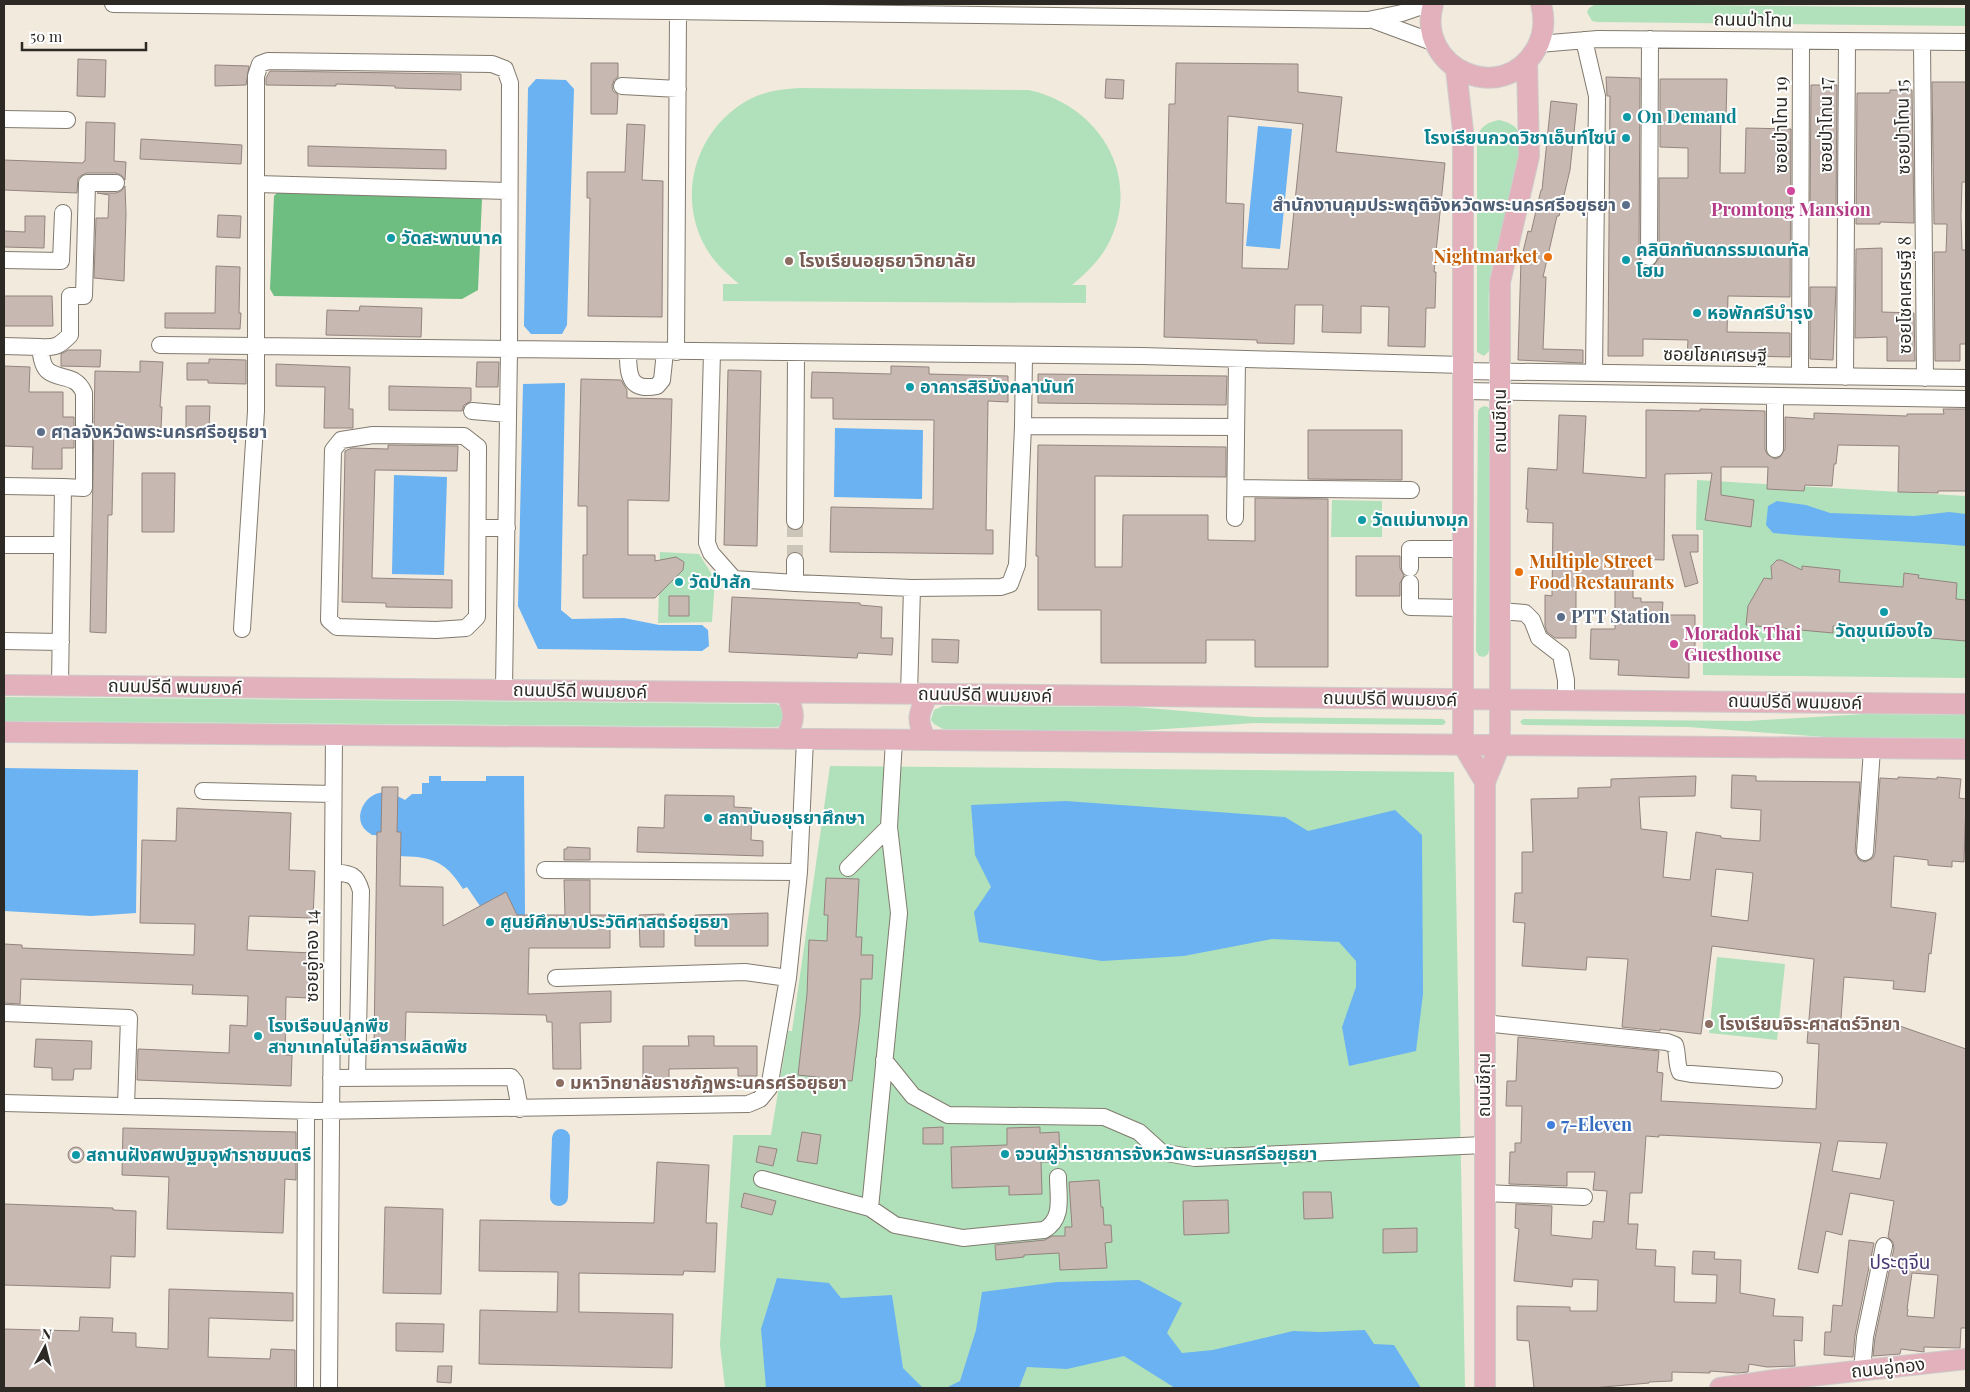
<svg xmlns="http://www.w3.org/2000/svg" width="1970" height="1392" font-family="'Playfair Display','Noto Sans Thai',serif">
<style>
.green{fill:#b1e1ba}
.forest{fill:#6ebe81}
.water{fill:#6ab2f2}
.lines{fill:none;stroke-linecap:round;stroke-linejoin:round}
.canal{stroke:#6ab2f2;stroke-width:18}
.building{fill:#c7b8b2;stroke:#93847f;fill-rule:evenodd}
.minor-tunnel{stroke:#cbc4b8;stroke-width:16;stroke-dasharray:16 8;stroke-linecap:butt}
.minor-casing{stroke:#817a6e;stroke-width:18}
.major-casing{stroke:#cdcccb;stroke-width:22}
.minor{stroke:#fff;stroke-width:16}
.major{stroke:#e2b1bc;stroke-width:20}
.culture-dot{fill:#0f9aa8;stroke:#fff;stroke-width:2}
.hotel-dot{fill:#d1479c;stroke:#fff;stroke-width:2}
.service-dot{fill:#5c6f8a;stroke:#fff;stroke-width:2}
.food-dot{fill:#e8710a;stroke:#fff;stroke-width:2}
.education-dot{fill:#8d6e63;stroke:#fff;stroke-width:2}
.shop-dot{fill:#3f7fe0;stroke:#fff;stroke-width:2}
.labels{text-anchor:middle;stroke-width:4;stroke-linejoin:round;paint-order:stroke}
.street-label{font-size:18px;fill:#2d2a25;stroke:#fff}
.culture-label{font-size:18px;font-weight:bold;fill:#0d838f;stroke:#fff;text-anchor:start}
.service-label{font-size:18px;font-weight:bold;fill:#4e5e75;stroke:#fff;text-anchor:start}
.hotel-label{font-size:18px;font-weight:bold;fill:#b23c85;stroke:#fff}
.food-label{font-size:18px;font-weight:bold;fill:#c56008;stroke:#fff;text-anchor:end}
.education-label{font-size:18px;font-weight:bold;fill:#785e54;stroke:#fff;text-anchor:start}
.shop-label{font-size:18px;font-weight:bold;fill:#366cbe;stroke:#fff;text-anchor:start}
.neighbourhood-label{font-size:19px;fill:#4a3874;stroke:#fff}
</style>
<rect width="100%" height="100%" fill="#f2eadd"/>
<!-- green -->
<path class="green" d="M1596,4L1966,8V26L1597,22L1592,21L1587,12L1589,8Z
M800,88L1029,90C1101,106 1145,180 1106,248C1097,263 1085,274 1072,285H1086V303L723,301V284H739C726,273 714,262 706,248C675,194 697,126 752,98C767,91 783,89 800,88Z
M1499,120C1507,122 1514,124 1518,131C1530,158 1498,236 1492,266C1486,293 1490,324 1489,351L1484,356L1477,352V137C1482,125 1487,123 1499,120Z
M1484,406L1488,407L1490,411L1489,650L1488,654L1484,657L1479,656L1476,651L1478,411L1480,408Z
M1697,480L1966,496V678L1703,675V530H1696Z
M1332,500L1382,501V537H1331Z
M660,552L699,554L715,579L712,622L658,623Z
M4,697L776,704L785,708L781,726L776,727L4,721Z
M943,706L1136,707L1255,717L1443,719L1446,722L1443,725L1255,723L1135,731L943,729L934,724L931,720L934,710Z
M1865,714L1966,715V738L1825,737L1688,727L1523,725L1520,722L1523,719L1748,721Z
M830,766L1454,772L1465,1388H725L720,1345L733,1135H771L788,1031H792Z
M1717,957L1785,964L1777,1040L1709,1033Z"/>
<!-- forest -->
<path class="forest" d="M281,189L474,193L482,199L478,290L462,299L274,296L270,289L274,196Z"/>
<!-- water -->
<path class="water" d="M536,79L566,80L574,89L567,325L562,334H531L524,326L528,88Z
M1258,126L1292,129L1280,249L1246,246Z
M565,383L561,610L572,619L624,618L659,625H702L708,630L709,646L702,651L538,649L518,606L523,384Z
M835,428L923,430L922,499L834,497Z
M394,475L447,477L444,575L392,574Z
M1777,501L1806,505L1830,513L1914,516L1949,512L1966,514V546C1902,540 1837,539 1773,533L1766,525L1768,506Z
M4,768L138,770L136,913L91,916L4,911Z
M429,776H441V781H486V776H524L525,915H517L506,892L480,906L467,887L463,889C444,859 431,857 397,856L398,836L372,835C369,833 365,830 363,827C355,815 365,796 379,793C389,792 397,796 405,800L412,794H422V783H429Z
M1066,801L1285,817L1308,831L1395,810L1422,835L1423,994L1416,1051L1349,1066L1342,1027L1356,987V961L1339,942L1272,939L1184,956L1102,961L979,942L974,912L991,887L975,855L971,805Z
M777,1278L829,1283L841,1298L892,1295L903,1368L923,1388H766L761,1329Z
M1139,1280L1182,1303L1167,1333L1182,1353L1213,1350L1293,1331L1320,1332L1365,1330L1374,1344L1394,1345L1421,1388H1175L1124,1356L1067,1369L1027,1367L1019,1388H946L960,1381L976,1330L982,1292L1057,1282Z"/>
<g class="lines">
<!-- canal -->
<path class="canal" d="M559,1197L561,1138"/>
</g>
<!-- building -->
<path class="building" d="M78,59L106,60L105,97L77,96Z
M591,63H618V77L614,80L612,86L613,91L618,95L617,114H591Z
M1176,63L1298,64V92L1342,97L1336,152L1445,163L1434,272H1436L1435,308H1426L1425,347L1388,346L1389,307L1361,306V333L1322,332L1323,305H1295L1294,344L1257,343V340L1164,337L1169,104H1175ZM1228,116L1303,124L1288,269L1242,268L1244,204L1226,203Z
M215,65L249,66L246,85L215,86Z
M270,71L461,74V90L395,88V86L336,84V86L266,85V78Z
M1606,77L1640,78L1639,257L1641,262L1644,266L1654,265L1659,258V178H1688V148L1660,147V79H1727L1726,117H1721L1720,173H1745L1746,128L1791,129L1790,297L1728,296L1727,332L1790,333V357L1705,355V359H1687L1688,340L1643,339V356H1608L1610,96H1607Z
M1106,79L1124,80L1123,99L1105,98Z
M1932,82H1966V182H1962L1961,215L1962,250H1966V344H1960V361H1935L1934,252H1946L1947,224H1934Z
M1811,85H1837L1836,212H1810Z
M1890,90H1912L1914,223L1880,222V224H1856L1857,93H1890Z
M1551,101L1577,104L1570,170L1559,216H1557L1543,277H1546L1543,349L1583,350V363L1518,360L1521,260L1528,231L1531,232L1541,190H1542Z
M86,122L115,123L114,161L126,162L125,180L121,175L116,173H87L82,175L78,178L77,193L4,190V160L83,163L84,161H85Z
M627,124L645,125L642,180L663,181L662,317L588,316L590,198H587V172H625Z
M141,139L242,145L241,164L140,159Z
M308,146L446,150V169L308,166Z
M125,186L126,214L124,281L94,278L96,218H108L109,195L97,193H116L121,191Z
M218,215L241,216L240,238L217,237Z
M25,216H45L44,248L4,247V231L25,232Z
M1882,248V312L1914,313L1915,361H1887V337L1855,338L1856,249Z
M216,266L240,267L239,313H241L240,329L165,328V313H215Z
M1810,287H1836L1833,360L1810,359Z
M4,296H52L53,326H4Z
M360,306L422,308L421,337L326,335L327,310L359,311Z
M68,350H101L100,367L61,366V354Z
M209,359L246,360V384L208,383V380H187V363H209Z
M140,361L163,362L160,407H162L161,428L114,427L112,515H108L106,633L90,632L95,371L140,372Z
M477,362H499L498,387H476Z
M276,364L350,367L349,409H353V428H324L325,387L276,386Z
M4,366L30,367L29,392H63V417H74V448H62V469H32L33,447L4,446Z
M891,366L929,367V374L1008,376V402L988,401L986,530H993V554L830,552L831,507L933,509L934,420L833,419V398H811L812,372L891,374Z
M728,370L761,371L757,546L724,545Z
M1038,374L1227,376L1226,405L1038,403Z
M581,379L621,380L627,390V398L672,399L669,501L628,500V555H655V561L676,557L684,562L683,570L655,598H583V555H587V506H578Z
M389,386L471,388V401L464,405L462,411L389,410Z
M186,406H210L209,429L186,428Z
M1700,409L1765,411V449L1767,454L1775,459L1780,457L1785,449V417L1814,419V413L1907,416V414H1944L1943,409H1966V491H1938V493L1898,492L1899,446L1838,445L1836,464H1834L1832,486L1805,485L1804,491L1767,489L1768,467H1721V495L1754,500L1751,527L1705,520L1712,473L1665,474L1664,560L1633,559V598H1641V602H1663L1662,615H1695V662H1689V678L1618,675L1619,660L1590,659L1591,629H1615V579H1576V638H1555L1547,632L1545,626V595L1552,596L1553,523L1527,522L1528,509H1526L1528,468L1557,470L1559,415L1586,416L1583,473L1646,478V410L1700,411Z
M1308,430H1402V480L1308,479Z
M388,445L458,446L457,471L375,470L372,578L452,580V608L386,607V603L342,602L345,451L352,448L388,449Z
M1038,445L1226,447V477L1095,476V567H1122L1123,515H1208V540L1255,541V498L1328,499V667H1255V640H1206V663H1101V610H1038V556H1036Z
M142,473H175L174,532H142Z
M1672,535H1698V552H1690L1698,583L1685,587Z
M1356,556H1400V568L1404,576L1400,583V596H1356Z
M1777,560H1781L1802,570V566L1840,570L1839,582L1903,587L1904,573L1919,575L1918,578L1957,583L1956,599L1966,600V641L1904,636L1905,633L1833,626V633L1746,625L1748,606L1764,578L1772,579L1771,566Z
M669,596H689V616H669Z
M732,597L860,603V605L882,607L881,638H893L892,655L858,653L857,658L729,652Z
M932,639L959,640L958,663L932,662Z
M1732,775L1756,776V781L1860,782L1855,852L1859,860L1865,862L1873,858L1875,853L1880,778L1898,779V777L1937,779V777L1961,779L1959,798L1966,799L1964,862L1952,861V867L1928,865V860L1894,856L1891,907L1936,913L1931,954L1929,953L1925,992L1893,989L1894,981L1844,977L1841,1019L1894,1024L1966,1049V1328H1961L1960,1348L1924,1347V1352L1901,1349L1900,1354L1873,1356L1875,1338L1894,1248L1893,1242L1888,1237L1894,1201L1850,1193L1842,1235L1826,1231L1818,1273L1798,1269L1821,1143L1659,1135V1137L1646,1136L1642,1193H1630L1628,1224H1638L1636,1249L1656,1250L1655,1266L1675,1267L1674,1302L1716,1303L1717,1275L1692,1274L1693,1251L1715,1252L1714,1259L1741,1260L1740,1293L1775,1299L1773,1316L1803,1317L1802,1341L1794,1340L1795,1366L1767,1367L1749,1364L1748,1372L1738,1373L1710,1371V1373L1672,1372V1381L1649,1382V1383L1592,1388H1534L1529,1341L1517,1340V1306L1570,1307V1311H1597L1598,1280L1573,1279L1572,1287L1514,1281L1519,1229L1515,1228L1516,1204L1552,1206L1551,1235L1590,1239L1592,1238L1593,1221L1604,1222L1607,1191L1593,1190L1595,1172H1567V1186L1509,1184L1510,1152H1515V1143H1521L1522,1106H1506L1507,1081H1516L1518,1037L1659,1051L1657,1072L1663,1073L1661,1101L1816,1109L1819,1044L1807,1043L1814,959L1712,946L1701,1034L1660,1029V1031L1622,1027L1628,959L1587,957L1586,970L1522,966L1525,923L1513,922L1515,893H1522V852H1533L1531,799L1578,798V788L1611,787V779L1696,776L1695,796L1639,797L1641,829L1667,832L1663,877L1690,880L1696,832L1721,836V838L1760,841L1761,810L1731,808ZM1716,869L1753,873L1748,921L1711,916ZM1838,1141L1887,1143L1880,1179L1832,1171ZM1912,1273L1938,1275L1934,1318L1907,1316L1908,1309H1907Z
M382,787H398L397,832H401L400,886L443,887V926L506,892L517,915H565L564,880H590V915H610V948H529L528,994L611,991V1022L580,1023L581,1069H553L552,1022H547L546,1015L406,1012L405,1047H374L377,832H381Z
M665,795L734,796V807L752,808L751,840L763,841V856L637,852L638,827L664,828Z
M177,808L291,813L289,870L315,871L313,918L249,916L247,950L312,953L310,998L286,997L285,1055H292L291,1086L137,1080L138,1049L229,1053L230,1025L247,1026L248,996L192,994L193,985L21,979L20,1004L4,1003V944L22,945V948L194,955L195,924L140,923L142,840L176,841Z
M567,847L590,848V860H564V849H567Z
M826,878L859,879L856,937H862L861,955H873L872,979H861L860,1015L852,1081L798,1075L807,994L809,940L827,941L828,915H824Z
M768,913V946H695V915Z
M664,914V947H640L639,915Z
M688,1036H714V1046H757V1076H738V1068L669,1069V1079H643V1046H689Z
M36,1039L92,1041L91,1069H74L73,1080H52V1068L34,1067Z
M943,1127V1144H923V1128Z
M1040,1127V1133L1059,1132L1060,1162H1041L1042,1194L1009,1195V1186L952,1188L951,1147L1007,1145V1128Z
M123,1128L296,1132V1180L285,1179L283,1233L167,1229L169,1177L122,1175Z
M802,1132L821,1135L817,1164L797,1161Z
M759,1146L777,1149L773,1166L756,1162Z
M68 1155a8 8 0 1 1 16 0a8 8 0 1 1-16 0Z
M657,1162L709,1165L706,1223H717L715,1272L684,1271L683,1275L579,1273V1312L673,1314L672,1368L479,1364L480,1310L557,1312L558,1272L479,1271L480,1220L654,1223Z
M1099,1180L1101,1207H1103L1104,1225H1111L1112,1242L1105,1243L1107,1268L1060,1270L1059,1253L1024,1255V1257L996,1260L995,1245L1045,1240L1052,1236H1065V1227H1072L1069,1182Z
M1303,1192H1331L1333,1218L1304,1219Z
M744,1193L776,1201L772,1215L741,1207Z
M1228,1200L1229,1233L1184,1235L1183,1201Z
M4,1204L113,1208V1210L136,1211L135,1257L111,1256L110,1288L4,1285Z
M385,1207L443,1209L441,1294L383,1293Z
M1417,1228V1252L1383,1253V1229Z
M1849,1240L1874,1243L1855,1335L1853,1357L1824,1355L1825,1332H1831L1833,1305L1842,1306Z
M169,1289L293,1293V1321L209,1318L208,1357L270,1359L271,1349L295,1350V1388H4V1329L79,1331L80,1317L113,1318L112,1332L136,1333V1347L168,1349Z
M396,1323L444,1324L443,1352L396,1351Z
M438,1366H452L451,1383L437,1382Z"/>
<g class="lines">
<!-- minor-tunnel -->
<path class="minor-tunnel" d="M795,561V521"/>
<!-- minor casing -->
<g class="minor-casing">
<path id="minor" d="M113,4L1368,20L1402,13L1428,4
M1373,20L1435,43
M1584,40L1597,96L1594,373
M1922,42L1925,378
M1539,44L1598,39L1966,42
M622,86L678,89
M4,119L67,120
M257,184L508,191
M1649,257L1650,39
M4,260L61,261L63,213
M160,345L1142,356L1463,365
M4,346L40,347C41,354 42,365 47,370C59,381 76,373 84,393V488L63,487
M40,347C56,348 59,346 70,335V296H84L87,183H116
M628,351C628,373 628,392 657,386L662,380L665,352
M676,352L678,11
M712,352L707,543L711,553L734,579L795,583
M1463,371L1966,378
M1800,376L1801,41
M1845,377L1847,41
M1463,391L1966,399
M472,411L508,414
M1023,426L1236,427
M373,435L464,436L478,447L477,617L466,628L436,630L337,627L329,620L333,450L341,440Z
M1775,449V396
M4,486L63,487L60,685
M1236,488L1411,490
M1235,518L1237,359
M795,521L796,353
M478,528H507
M4,545H62
M795,561V583L912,588L1001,587L1010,584L1017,565L1023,426L1024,355
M1410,568V549H1463
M1410,583V607L1463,608
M1500,611L1525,613L1532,620L1539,638L1561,655L1566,680V699
M242,629L256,411V76L260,64L268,61L492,64L505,69L510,83L509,350L504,690
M4,641L61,642
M909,694L912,588
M203,791L333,794
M1865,852L1872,749
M848,868L889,827
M545,870L799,872
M333,872C350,874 356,873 361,891L357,1078
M556,978L745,972L788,978
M4,1013L129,1018L126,1106
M1484,1023L1667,1042L1675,1045C1678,1054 1676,1063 1680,1072L1691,1074L1774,1080
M884,1060L913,1096L948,1115L1104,1117L1139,1132L1161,1152L1195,1158L1484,1145
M331,1078L511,1077L515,1082L520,1109
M4,1103L316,1111L748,1104L760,1099L769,1088L788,978L799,872L805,739
M762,1179L870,1208L895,1225L963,1238L1044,1230C1064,1219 1058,1197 1058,1177
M1484,1193L1584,1197
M870,1208L899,913L889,827L894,740
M1862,1371L1865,1337L1884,1246
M305,1388L306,1111
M329,1388L334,735"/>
</g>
<!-- major casing -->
<g class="major-casing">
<path id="major" d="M1433,4C1415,69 1503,107 1536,49C1544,35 1545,19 1541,4
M1456,69L1463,131V745L1485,782
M4,685L1966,704
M4,732L1966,749
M785,739C796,719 795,713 786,693
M926,740C916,720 918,714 928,694
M1485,1388V782L1500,745V282L1529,156L1527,62
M1720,1388L1775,1380L1966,1359"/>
</g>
<!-- minor -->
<use href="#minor" class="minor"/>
<!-- major -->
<use href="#major" class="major"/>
</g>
<!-- markers -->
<g class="culture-dot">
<circle cx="1627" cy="117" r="5"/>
<circle cx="1626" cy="138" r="5"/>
<circle cx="391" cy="238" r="5"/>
<circle cx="1626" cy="260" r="5"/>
<circle cx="1697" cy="313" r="5"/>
<circle cx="910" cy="387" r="5"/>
<circle cx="1362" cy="520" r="5"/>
<circle cx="679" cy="582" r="5"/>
<circle cx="1884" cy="612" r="5"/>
<circle cx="708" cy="818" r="5"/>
<circle cx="490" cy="922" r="5"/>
<circle cx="258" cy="1036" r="5"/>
<circle cx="1005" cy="1154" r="5"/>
<circle cx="76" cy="1155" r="5"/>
</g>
<g class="hotel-dot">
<circle cx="1791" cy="191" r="5"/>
<circle cx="1674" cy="644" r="5"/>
</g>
<g class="service-dot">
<circle cx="1626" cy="205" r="5"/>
<circle cx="41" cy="432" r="5"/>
<circle cx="1561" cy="617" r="5"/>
</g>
<g class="food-dot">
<circle cx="1548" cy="257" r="5"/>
<circle cx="1519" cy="572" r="5"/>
</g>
<g class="education-dot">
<circle cx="789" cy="261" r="5"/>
<circle cx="1709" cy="1024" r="5"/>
<circle cx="560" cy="1083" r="5"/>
</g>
<circle class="shop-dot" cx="1551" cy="1125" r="5"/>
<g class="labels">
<!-- street labels -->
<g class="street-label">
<text transform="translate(1753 20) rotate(1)" y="6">ถนนป่าโทน</text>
<text transform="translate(1781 125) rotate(-90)" y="6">ซอยป่าโทน 19</text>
<text transform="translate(1826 125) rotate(-90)" y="6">ซอยป่าโทน 17</text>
<text transform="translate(1903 127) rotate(-91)" y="6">ซอยป่าโทน 15</text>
<text transform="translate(1905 295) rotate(-90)" y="6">ซอยโชคเศรษฐี 8</text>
<text transform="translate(1715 355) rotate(1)" y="6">ซอยโชคเศรษฐี</text>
<text transform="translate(1500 421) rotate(-90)" y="6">ถนนชีกุน</text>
<text transform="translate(175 687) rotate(1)" y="6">ถนนปรีดี พนมยงค์</text>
<text transform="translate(580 691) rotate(1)" y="6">ถนนปรีดี พนมยงค์</text>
<text transform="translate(985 695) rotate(1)" y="6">ถนนปรีดี พนมยงค์</text>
<text transform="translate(1390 699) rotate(1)" y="6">ถนนปรีดี พนมยงค์</text>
<text transform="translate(1795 702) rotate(1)" y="6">ถนนปรีดี พนมยงค์</text>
<text transform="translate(312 956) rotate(-90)" y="6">ซอยอู่ทอง 14</text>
<text transform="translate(1484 1085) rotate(-90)" y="6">ถนนชีกุน</text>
<text transform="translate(1888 1368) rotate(-6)" y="6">ถนนอู่ทอง</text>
</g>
<!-- culture labels -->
<g class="culture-label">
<text x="1637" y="123">On Demand</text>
<text x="1616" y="144" text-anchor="end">โรงเรียนกวดวิชาเอ็นท์ไซน์</text>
<text x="401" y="244">วัดสะพานนาค</text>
<text x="1636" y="256">คลินิกทันตกรรมเดนทัล<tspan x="1636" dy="21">โฮม</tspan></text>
<text x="1707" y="319">หอพักศรีบำรุง</text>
<text x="920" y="393">อาคารสิริมังคลานันท์</text>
<text x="1372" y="526">วัดแม่นางมุก</text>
<text x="689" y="588">วัดป่าสัก</text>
<text x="1884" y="637" text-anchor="middle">วัดขุนเมืองใจ</text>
<text x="718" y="824">สถาบันอยุธยาศึกษา</text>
<text x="500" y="928">ศูนย์ศึกษาประวัติศาสตร์อยุธยา</text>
<text x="268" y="1032">โรงเรือนปลูกพืช<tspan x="268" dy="21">สาขาเทคโนโลยีการผลิตพืช</tspan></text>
<text x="1015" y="1160">จวนผู้ว่าราชการจังหวัดพระนครศรีอยุธยา</text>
<text x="86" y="1161">สถานฝังศพปฐมจุฬาราชมนตรี</text>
</g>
<!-- service labels -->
<g class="service-label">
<text x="1616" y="211" text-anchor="end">สำนักงานคุมประพฤติจังหวัดพระนครศรีอยุธยา</text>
<text x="51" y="438">ศาลจังหวัดพระนครศรีอยุธยา</text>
<text x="1571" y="623">PTT Station</text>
</g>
<!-- hotel labels -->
<g class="hotel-label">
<text x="1791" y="216">Promtong Mansion</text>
<text x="1684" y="640" text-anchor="start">Moradok Thai<tspan x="1684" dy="21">Guesthouse</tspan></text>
</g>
<!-- food labels -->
<g class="food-label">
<text x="1538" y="263">Nightmarket</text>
<text x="1529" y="568" text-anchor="start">Multiple Street<tspan x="1529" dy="21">Food Restaurants</tspan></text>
</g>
<!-- education labels -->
<g class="education-label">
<text x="799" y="267">โรงเรียนอยุธยาวิทยาลัย</text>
<text x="1719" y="1030">โรงเรียนจิระศาสตร์วิทยา</text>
<text x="570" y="1089">มหาวิทยาลัยราชภัฏพระนครศรีอยุธยา</text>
</g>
<!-- shop labels -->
<g class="shop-label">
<text x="1561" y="1131">7-Eleven</text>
</g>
<!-- neighbourhood labels -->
<g class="neighbourhood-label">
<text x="1900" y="1269">ประตูจีน</text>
</g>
</g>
<!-- border -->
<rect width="1970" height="1392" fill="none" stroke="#2d2a25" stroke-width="10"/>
<!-- north arrow -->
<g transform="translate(45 1347) rotate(7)" stroke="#ffffff" stroke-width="4" paint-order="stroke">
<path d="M0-4L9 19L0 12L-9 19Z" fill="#2d2a25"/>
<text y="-8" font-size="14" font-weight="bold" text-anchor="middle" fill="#2d2a25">N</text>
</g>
<!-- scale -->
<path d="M22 42v8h124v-8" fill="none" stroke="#2d2a25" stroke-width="2.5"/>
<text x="30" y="42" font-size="15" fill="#2d2a25" stroke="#ffffff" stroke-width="4" paint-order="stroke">50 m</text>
</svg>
